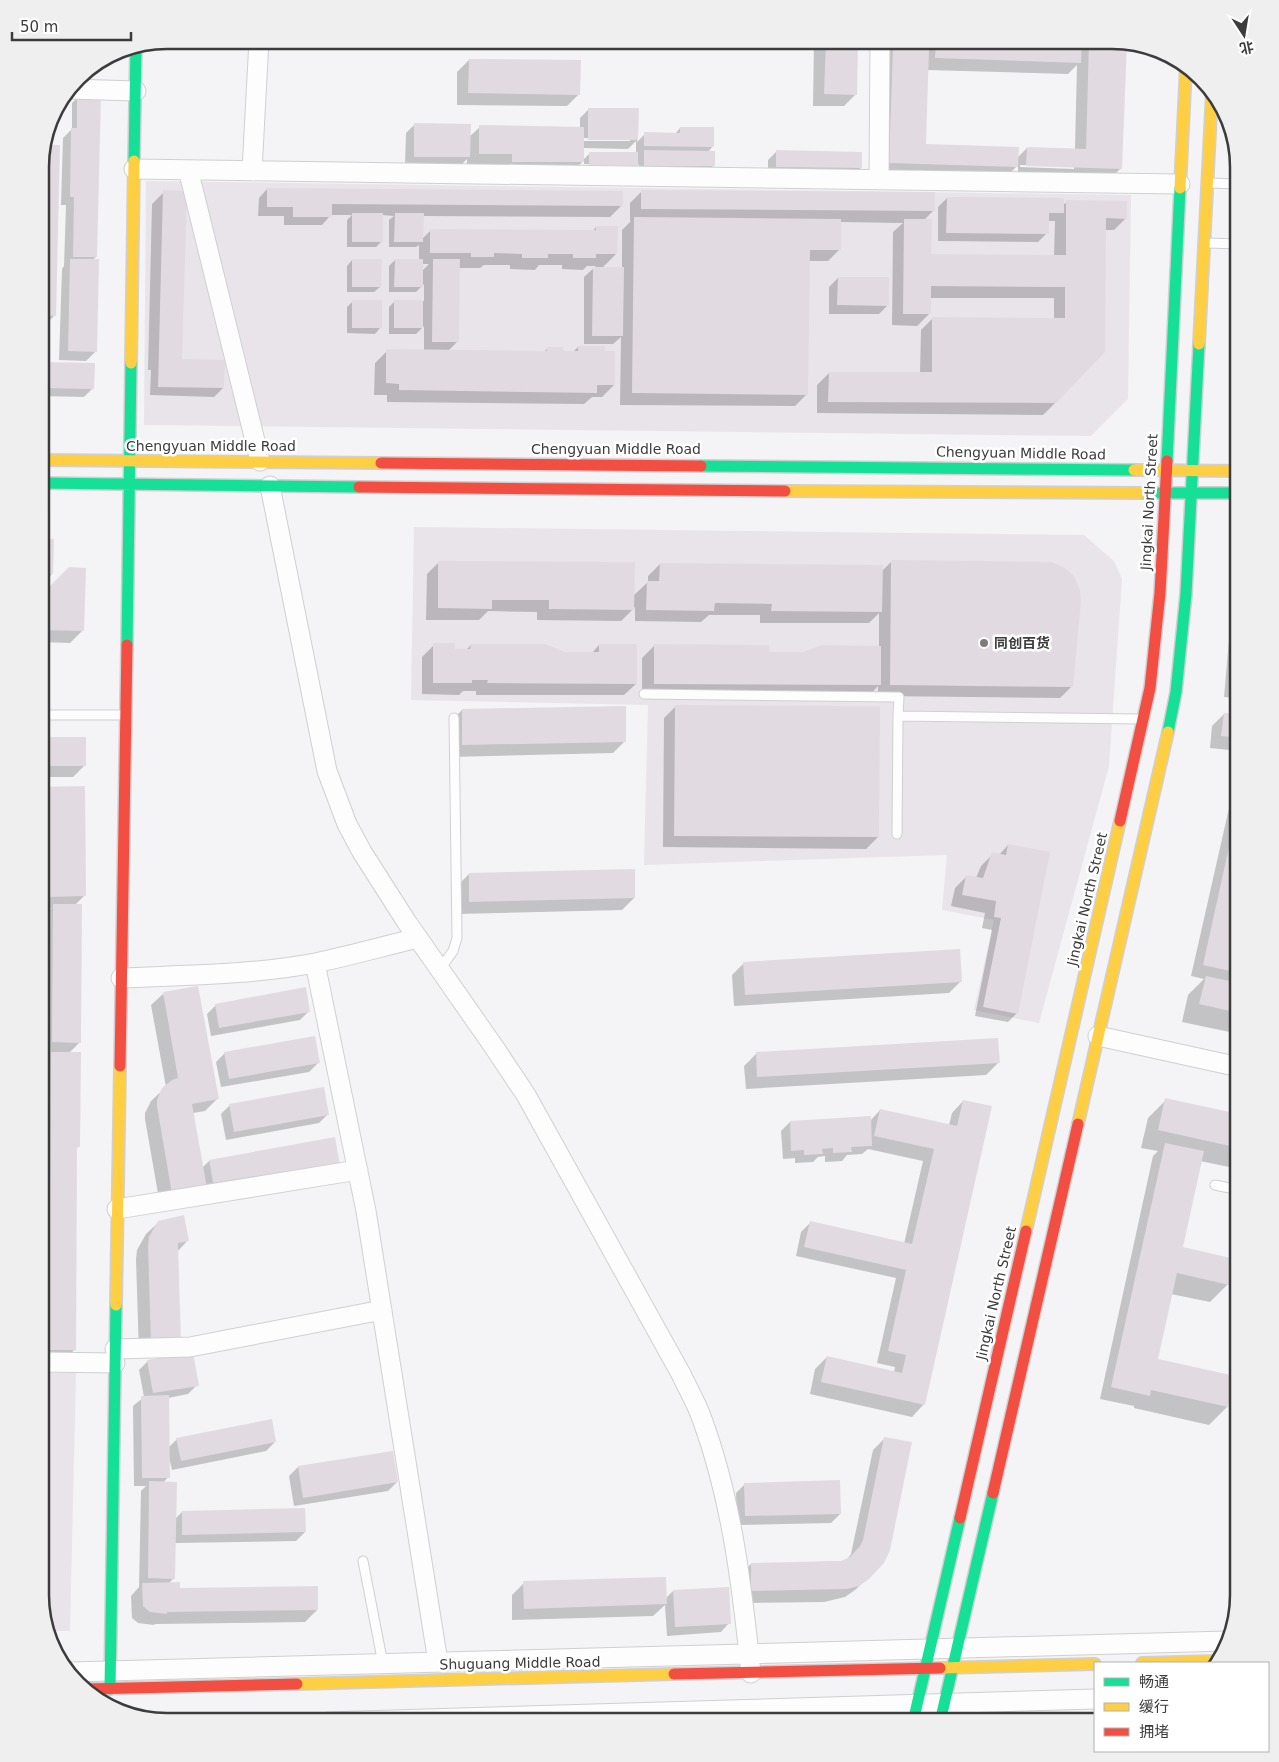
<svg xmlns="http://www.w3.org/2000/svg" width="1279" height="1762" font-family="'DejaVu Sans','Noto Sans SC',sans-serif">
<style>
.built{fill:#e9e4ea}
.green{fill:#dee4d3}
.shadow{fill:#0003;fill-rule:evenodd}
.building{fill:#e2dae1}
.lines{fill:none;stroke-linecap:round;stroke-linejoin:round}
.lane-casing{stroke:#d0cfd1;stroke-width:11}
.street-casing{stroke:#d0cfd1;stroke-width:21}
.fast-casing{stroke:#d0cfd1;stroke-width:14}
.slow-casing{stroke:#d0cfd1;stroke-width:14}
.jam-casing{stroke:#d0cfd1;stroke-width:14}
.lane{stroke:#fdfdfe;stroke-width:9}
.street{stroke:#fdfdfe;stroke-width:19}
.fast{stroke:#16e098;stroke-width:11}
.slow{stroke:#ffcf43;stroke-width:11}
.jam{stroke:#f24e42;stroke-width:11}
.poi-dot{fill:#7d7c7d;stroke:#fff;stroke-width:2}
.labels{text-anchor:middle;stroke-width:5;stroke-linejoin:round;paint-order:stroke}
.street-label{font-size:14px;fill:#3d3c3d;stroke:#fff}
.poi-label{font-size:14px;font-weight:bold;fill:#3d3c3d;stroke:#fff;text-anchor:start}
.rim{fill:none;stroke:#3d3c3d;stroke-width:2.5}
</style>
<rect width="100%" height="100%" fill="#f4f3f5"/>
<!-- built -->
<path class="built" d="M146,181L1131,195L1128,399L1091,436L144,425Z
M414,527L1084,535L1114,561L1122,579L1109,766L1039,1023L974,1010L994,920L942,910L947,855L644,865L648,705L411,700Z
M40,1373H76L70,1631H50L40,1595Z"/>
<!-- green -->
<path class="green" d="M1235,257H1239V419L1237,418L1229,404Z"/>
<!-- shadow -->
<path class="shadow" d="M814,40H857L856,94L844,106H813Z
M888,40H921V43L916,49H925V42L927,40H1120L1121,168L1109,180L1018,174V165L1008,175L877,174ZM1077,65L1075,149L1027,148L1017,158L924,148L927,70L1068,74ZM1020,165L1074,166V169L1020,167Z
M469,60L579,94L567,106L457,105V72Z
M78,97L96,257L92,260L95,352L86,361L59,360L62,269L64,266L66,205H61L63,138L72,129V103Z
M589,109H637V142L645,134H675L680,128L713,146L708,152L713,166L708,172L638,171L639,164L631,171L633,165L584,164V160L571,174L467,165V159L460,166L405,165L406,133L415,124L469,137L480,127L580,128V118ZM581,138L630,139V141H581ZM636,141V154L590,153L583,160V148L628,149Z
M44,146H59L55,315L43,327H40V158Z
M777,151L861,168L852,176L768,175V160Z
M1238,163L1239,167V177H1237Z
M267,189L622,205L610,217L422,216V239L431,230L592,232L596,227L616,254L602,268H622V230L631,221H630V203L642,191L933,211L924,220L930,255L1054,256L1055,221H1048L1047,233L1038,242L938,241V207L947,198L1063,205L1067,202L1126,218L1114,230H1104L1055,403L1043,415L817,413V385L829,373H920L921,330L933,318L1054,319V298H930L929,314L917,326L892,325L893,232L903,223L840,222V249L828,261H808L807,394L795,406L620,405L621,337L613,344H584V277L596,266H587L583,270L562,269V265H539L535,270L510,269V265H484L480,268H458V341L448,351L544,352L548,348L562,352H573L578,347L614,385L602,397H592L584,404L387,402V395H374L375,363L387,351H424V326L416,334H389V307L395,301H424V284L416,292H389V266L395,260H419V245L416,247H389V220L394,216L382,215V241L376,247H347V220L352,215H331L322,225H284V216H258L259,198ZM422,264H429L422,271Z
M164,192L181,360L223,388L214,397L150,395L151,370H148L152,204Z
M352,260L380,287L374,292H347V266Z
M838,278L888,305L879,314H829V287Z
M353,301L380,328L375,334L347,333V307Z
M40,363L93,388L84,397L40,396Z
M40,539L52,574L40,586Z
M892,561L1072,686L1060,698L878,696V686L868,697L642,696V658L654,646L768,653L803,654L879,647V613L869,623H760V615H709L701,622L635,621V607L621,621L537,620V612L488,611L479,620H426L427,574L439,562L633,596L648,582V576L660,564L881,572Z
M85,569L82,631L70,643L40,642V597Z
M1239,607V698L1224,697L1231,617Z
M434,645L453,650H466L471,645L565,653L591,654L599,645L636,684L624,695H476V691H463L459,695L422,694V657Z
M676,706L878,837L866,849L663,847L664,718Z
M462,710L625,741L613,753L451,757L450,722Z
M1224,714L1239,715V751L1210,748L1212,726Z
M40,738L85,765L73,777H40Z
M1239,764V976L1232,983L1239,984V1034L1182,1022L1188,995L1204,979L1191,976Z
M40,788L84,896L75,905L80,1042L69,1053L79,1146L76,1149L75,1349L63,1361H40V1159L42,1151L40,1153V1140H42V1090L40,1092V1065H42V1062L50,1054H41L40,988H41L42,917L51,908H40Z
M1008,845L1017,1013L1008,1022L975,1016L992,930L982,928L985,913L951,906L955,888L967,876L976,878L981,866L993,854L999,855Z
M469,874L634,898L622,910L458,914L457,886Z
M744,963L961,981L949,993L734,1006L732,975Z
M163,994L217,1099L205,1111L193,1113L202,1168L209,1161L334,1139L160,1205L145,1119V1113L151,1101L166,1087L151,1005Z
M216,1005L309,1011L300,1020L211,1036L207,1014Z
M225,1053L318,1063L309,1072L221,1087L216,1062Z
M756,1054L998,1063L986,1075L746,1089L744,1066Z
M1166,1100L1239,1116V1169L1200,1161L1181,1248L1228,1284L1210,1302L1171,1294L1156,1363L1233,1377L1227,1407L1209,1425L1134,1408V1406L1100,1399L1153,1156L1158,1151L1141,1148L1148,1118Z
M963,1101L923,1405L912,1417L810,1394L815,1369L827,1357L894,1372L895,1367L877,1363L896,1278L796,1256L801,1232L810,1223L904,1244L923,1161L868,1149L862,1154L847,1155L842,1161L825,1162V1156L818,1157L813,1162L795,1163V1158L783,1159L781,1131L790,1122L870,1121L880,1110L949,1125L952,1113Z
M230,1105L328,1114L319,1123L226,1140L221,1114Z
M159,1222L188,1240L177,1252L180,1342L139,1354L136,1259L137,1250L146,1234Z
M148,1361L197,1385L188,1394L168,1398V1448L177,1439L275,1442L266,1451L172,1470L169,1457L168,1477L163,1483L175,1519L182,1512L305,1532L296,1541L174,1543V1578L169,1583L179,1589L317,1610L305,1622L155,1624L154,1625L138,1623L132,1618L131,1596L139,1587L141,1491L146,1486H134L133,1406L144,1397L139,1370Z
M885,1438L868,1578L855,1590L845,1597L824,1602L739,1603V1576L751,1564L846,1561L851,1554L873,1450Z
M298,1467L397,1482L388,1491L294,1506L289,1476Z
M745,1484L840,1514L831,1523L737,1525L736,1493Z
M524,1583L665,1599L673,1591L729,1623L721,1632L667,1636L665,1605L653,1616L512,1620V1595Z"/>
<!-- building -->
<path class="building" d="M826,40H858L857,95L824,94Z
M899,40H923V43H899Z
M936,40H1082L1081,63L935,58Z
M1089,40H1120L1127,42L1122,169L1026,166L1027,147L1086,149Z
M893,47L929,48L926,144L1019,147L1018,167L889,163Z
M469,59L581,60L580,95L468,93Z
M77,96L101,97L97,257H73L74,197H70L71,128H77Z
M588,108H639L638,140H588Z
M414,123L471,124L470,157H414Z
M479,125L584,127V162H512V154H479Z
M680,127H714V147L644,146V132L680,133Z
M44,145H60L56,316L40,315V158Z
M644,150L715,151V166H644Z
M776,150L862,152V168L776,167Z
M589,152H638V166L589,165Z
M267,188L623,191V206L332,204V217H293V207H267Z
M163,190L187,191L182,359L225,360L224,388L158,387Z
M641,190L935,192V211L641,209Z
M947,197L1064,198V213H1049V234L946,233Z
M1066,200L1127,201V219L1106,218L1105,352L1056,403L828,402L829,372H932V317L1065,318V287L931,286V314H903L904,219H932L931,254L1066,255Z
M352,213H383V242H352Z
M395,213H424L423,242H394Z
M634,217L841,219V250H810L808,395L632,393Z
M596,226H618L617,254H596V258H573V254H548V258H522V254L494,253V257H471V253H430V229L596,230Z
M70,259H99L97,352L68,351Z
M352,259H382L381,287H352Z
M395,259H423V287H394Z
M433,259H460L459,342H432Z
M593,267H624L623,336H592Z
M838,277H889V306L837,305Z
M352,300H382V328H352Z
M394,300H423V328H394Z
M578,346H605V351H615V385H597V393L399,390V384L386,383V349L547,351V347H563V351H578Z
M40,362L95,363L94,389L40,388Z
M40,538L54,539L53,574H40Z
M891,560L1052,562L1065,568L1074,576L1080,590L1081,601L1073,687L890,685Z
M438,561L635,562L634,610L549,609V600H492V609L438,608Z
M660,563L883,565L882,612L771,611L772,604L715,603L714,611L646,610L647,581H659Z
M69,567L86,568L84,631L40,630V596Z
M433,643H455V649H470L471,644H545L565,652H599V644H637V684L487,683L488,680H472V683H433Z
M654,644L769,645V652H803L822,645L881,646V685L654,684Z
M1238,656L1239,657V686L1235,685Z
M675,705L880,706L879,837L674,836Z
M626,706V742L462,745V709Z
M1224,713L1239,714V738L1221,736Z
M40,737H86V766H40Z
M85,786L86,896L47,897V849L40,850V787Z
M1238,806H1239V973L1203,965Z
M1008,844L1050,852L1018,1014L983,1007L1001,918L994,917L996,901L962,895L966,875L983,878L992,852L1006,855Z
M635,869V898L469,902V873Z
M53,904H82L81,1043L52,1042Z
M960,949L962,982L745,995L743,962Z
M1206,976L1239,983V1013L1199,1004Z
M48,986L49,1014H40V987Z
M198,986L219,1099L192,1104L207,1188L172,1194L157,1106V1100L162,1088L172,1080L178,1078L163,992Z
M306,987L310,1012L219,1028L215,1004Z
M315,1036L320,1063L229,1079L224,1052Z
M998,1038L1000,1063L757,1077L756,1052Z
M51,1052H81L80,1147H77L76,1350H49Z
M324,1087L329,1115L234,1132L229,1104Z
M1165,1098L1239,1114V1148L1158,1130Z
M963,1100L992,1106L925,1405L821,1382L827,1356L902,1373L906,1355L888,1351L906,1270L804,1247L810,1221L912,1244L934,1149L874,1136L880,1109L957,1126Z
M871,1116L872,1146L851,1147L852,1152L833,1153V1148L822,1149L823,1154L804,1155V1150L791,1151L790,1121Z
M335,1137L340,1165L214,1187L209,1160Z
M1165,1143L1204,1151L1183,1247L1235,1259L1229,1285L1177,1273L1158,1359L1235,1376L1228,1407L1151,1390L1150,1396L1111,1387Z
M184,1215L189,1241L178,1243V1245L181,1342L151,1343L148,1246L149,1237L158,1221Z
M193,1352L199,1386L153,1393L147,1360Z
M169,1395L170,1478H142L141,1396Z
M272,1419L276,1442L181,1461L176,1438Z
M884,1437L912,1442L890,1550L884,1563L869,1579L859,1586L847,1589L751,1591V1563L841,1561L850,1557L860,1546L863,1540Z
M393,1451L398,1482L303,1498L298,1466Z
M840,1480L841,1514L745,1516L744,1483Z
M149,1481L177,1482L175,1579L148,1578Z
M305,1508L306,1532L182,1535V1511Z
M666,1577L667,1604L524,1609L523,1581Z
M180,1582V1588L318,1586V1610L167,1612V1614L150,1612L143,1606L142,1583Z
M729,1587L731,1624L675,1627L673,1590Z"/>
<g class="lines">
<!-- lane casing -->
<g class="lane-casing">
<path id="lane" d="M1209,183L1239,184
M1207,243L1239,244
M644,694L899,697L898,716
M40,715H123
M897,834L898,716L1141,719
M440,969L453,951L457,938L454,718
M1215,1185L1239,1190
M1239,1425V1422
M363,1561L383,1664"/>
</g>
<!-- street casing -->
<g class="street-casing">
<path id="street" d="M70,89L136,91
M134,169L1180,184
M252,171L259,40
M189,173L260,461
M879,180L880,40
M270,486L327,771L347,824L362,852L406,921L494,1047L526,1095L681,1374C688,1389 697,1404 702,1419C732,1500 742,1587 751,1673
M315,963L366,1211L438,1662
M121,978C185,975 252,975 315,963C349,956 384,946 418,938
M1098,1036L1239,1067
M117,1209L358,1170
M115,1349L190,1347L382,1310
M40,1362L115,1363
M70,1672L1227,1641
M327,1722L1095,1699"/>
</g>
<!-- fast casing -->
<g class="fast-casing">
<path id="fast" d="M134,161L136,46
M1167,461L1180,188
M701,466L1134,470
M40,483L359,487
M1143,493H1239
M127,645L131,363
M1168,732L1176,692L1186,594L1199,344
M110,1689L116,1305
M913,1722L960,1518
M940,1722L993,1493"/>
</g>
<!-- slow casing -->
<g class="slow-casing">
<path id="slow" d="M1180,188L1186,67
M1199,344L1212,93
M131,363L134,161
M40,460L381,463
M1134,470L1239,471
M785,491L1143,493
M1078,1124L1168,732
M1026,1231L1120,821
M116,1305L120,1066
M1142,1663L1219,1661
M940,1668L1095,1664
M297,1684L674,1674"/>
</g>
<!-- jam casing -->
<g class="jam-casing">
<path id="jam" d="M381,463L701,466
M359,487L785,491
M1120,821L1150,688L1160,593L1167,461
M120,1066L127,645
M993,1493L1078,1124
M960,1518L1026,1231
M674,1674L940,1668
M88,1689L297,1684"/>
</g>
<!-- lane -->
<use href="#lane" class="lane"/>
<!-- street -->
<use href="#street" class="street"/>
<!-- fast -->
<use href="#fast" class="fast"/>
<!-- slow -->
<use href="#slow" class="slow"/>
<!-- jam -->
<use href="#jam" class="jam"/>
</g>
<!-- markers -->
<circle class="poi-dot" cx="984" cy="643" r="5"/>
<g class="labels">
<!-- street labels -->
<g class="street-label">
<text x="211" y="451">Chengyuan Middle Road</text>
<text x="616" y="454">Chengyuan Middle Road</text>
<text transform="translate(1021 453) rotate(1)" y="5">Chengyuan Middle Road</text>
<text transform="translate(1149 502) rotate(-87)" y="5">Jingkai North Street</text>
<text transform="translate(1087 899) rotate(-77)" y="5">Jingkai North Street</text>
<text transform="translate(996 1293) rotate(-77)" y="5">Jingkai North Street</text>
<text transform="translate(520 1663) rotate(-1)" y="5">Shuguang Middle Road</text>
</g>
<!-- poi labels -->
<g class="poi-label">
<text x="994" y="648">同创百货</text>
</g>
</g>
<!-- crop -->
<path d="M0 0H1279V1762H0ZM167 49H1112A118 118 0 0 1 1230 167V1595A118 118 0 0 1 1112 1713H167A118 118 0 0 1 49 1595V167A118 118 0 0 1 167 49Z" fill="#efefef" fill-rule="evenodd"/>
<path class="rim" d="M167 49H1112A118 118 0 0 1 1230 167V1595A118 118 0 0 1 1112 1713H167A118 118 0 0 1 49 1595V167A118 118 0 0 1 167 49Z"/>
<!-- legend -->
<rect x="1094" y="1662" width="175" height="90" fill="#ffffff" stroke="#b1b1b1"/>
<rect x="1104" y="1678" width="25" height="8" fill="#16e098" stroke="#b1b1b1"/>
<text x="1139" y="1687" font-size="15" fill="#3d3c3d">畅通</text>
<rect x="1104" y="1703" width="25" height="8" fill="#ffcf43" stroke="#b1b1b1"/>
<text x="1139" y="1712" font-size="15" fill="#3d3c3d">缓行</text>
<rect x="1104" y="1728" width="25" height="8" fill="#f24e42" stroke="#b1b1b1"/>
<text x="1139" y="1737" font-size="15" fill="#3d3c3d">拥堵</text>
<!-- north arrow -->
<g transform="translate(1244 35) rotate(168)" stroke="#ffffff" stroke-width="4" paint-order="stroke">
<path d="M0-4L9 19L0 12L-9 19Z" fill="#3d3c3d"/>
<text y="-8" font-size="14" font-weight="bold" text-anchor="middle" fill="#3d3c3d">北</text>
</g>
<!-- scale -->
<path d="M12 32v8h119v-8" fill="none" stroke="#3d3c3d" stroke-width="2.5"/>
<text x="20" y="32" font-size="15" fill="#3d3c3d" stroke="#ffffff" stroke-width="4" paint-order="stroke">50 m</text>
</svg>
